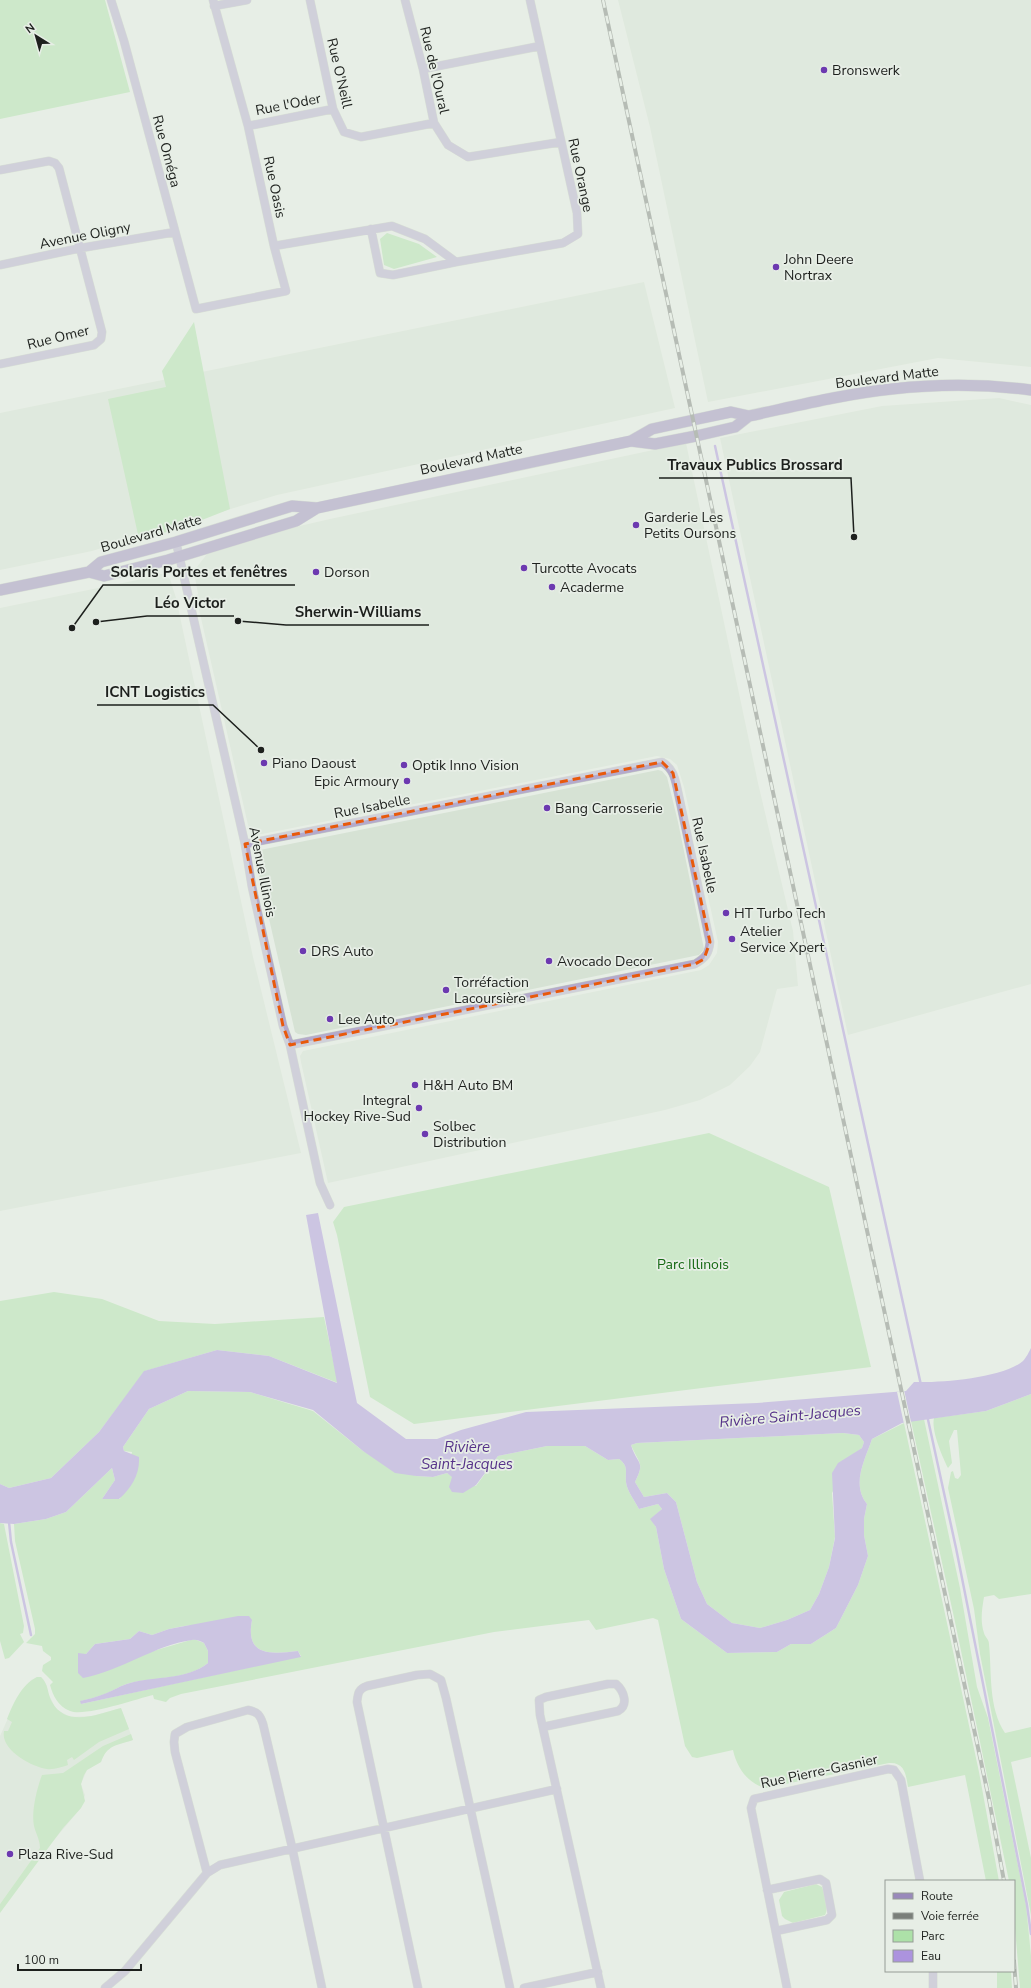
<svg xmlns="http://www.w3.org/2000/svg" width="1031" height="1988" font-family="'Nunito Sans',sans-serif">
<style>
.built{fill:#d6e2d4}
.green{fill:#ade1a8;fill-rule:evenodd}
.water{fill:#ac93de;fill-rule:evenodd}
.pier{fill:#e7eee6}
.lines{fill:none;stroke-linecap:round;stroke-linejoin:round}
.stream{stroke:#ac93de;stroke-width:2.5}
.street-casing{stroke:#c3c9c2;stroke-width:9}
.secondary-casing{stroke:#c3c9c2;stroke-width:12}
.street{stroke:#b4aacc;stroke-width:8}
.secondary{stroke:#9989bb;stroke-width:11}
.rail-casing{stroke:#7a7f7a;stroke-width:4}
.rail{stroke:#e7eee6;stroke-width:2.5;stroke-dasharray:8;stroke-linecap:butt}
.marked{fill:none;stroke:#e8590c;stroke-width:3;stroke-dasharray:8 5;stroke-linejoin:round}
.poi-dot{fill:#6c39b0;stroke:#e7eee6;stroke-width:1.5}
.labels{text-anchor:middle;stroke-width:3.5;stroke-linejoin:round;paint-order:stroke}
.street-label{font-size:14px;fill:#1d201d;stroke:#e7eee6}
.poi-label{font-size:14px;fill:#1d201d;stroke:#e7eee6;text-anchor:start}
.park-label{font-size:14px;fill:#156813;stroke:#e7eee6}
.water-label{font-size:15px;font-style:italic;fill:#563289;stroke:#e7eee6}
.leader{fill:none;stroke:#1d201d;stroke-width:1.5}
.callout-dot{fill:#1d201d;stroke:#e7eee6;stroke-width:1.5}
.callout-label{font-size:15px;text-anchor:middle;font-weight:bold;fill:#1d201d;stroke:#e7eee6;stroke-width:3.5;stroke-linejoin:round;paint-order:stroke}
</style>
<rect width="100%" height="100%" fill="#e7eee6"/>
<!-- built -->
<path class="built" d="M618,0H1031V367L938,358L708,402L650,127Z
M644,282L675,408L277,495L92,551L0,570V413Z
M999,398L1031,405V984L848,1035L720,438L882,406Z
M686,443L758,783L793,931L798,986L777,989L760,1052L750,1066L730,1085L700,1100L665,1110L328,1183L301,1062L300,1056L303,1051L701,970L709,965L717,953L718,942L684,787L677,765L670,759L657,756L262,834H254L250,830L248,825L196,596L198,594L194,572H193L207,554L265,534L330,519Z
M159,574H163L170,579L176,598L253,957L301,1153L0,1211V608L152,577Z
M658,770L662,771L667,777L678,822L703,944L704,949L699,955L306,1035L298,1034L295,1032L256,862L255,857L260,850Z
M37,1677H41L44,1680L47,1686L48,1693L56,1709L70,1717L92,1716L121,1708L133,1740L110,1747L105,1752L101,1762L87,1770L81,1784L85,1795L81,1808L54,1840L38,1851L0,1904V1736L18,1696L31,1680Z"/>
<!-- green -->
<path class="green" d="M0,0H105L130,92L0,119Z
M387,233L419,244L437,257L394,269L384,265L380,239Z
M194,322L230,509L179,529L139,539L108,399L166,387L162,371Z
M709,1133L829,1187L871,1367L414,1424L370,1397L337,1235L333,1222L344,1207Z
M54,1292L102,1299L159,1321L215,1324L324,1317L338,1383L269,1356L217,1350L145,1371L99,1432L51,1478L9,1488L0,1484V1301Z
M188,1391L250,1392L313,1411L363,1451L416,1476L433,1477L447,1473L453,1477L476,1486L498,1456L547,1446H585L608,1460L619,1459C629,1466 625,1472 626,1482C627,1491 635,1501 639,1509L658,1504L662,1509L651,1519L656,1527L664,1569L681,1619L727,1653L777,1652L791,1644H811L836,1628L858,1585L868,1556L864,1535V1519L867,1504C851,1484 865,1460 872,1439L904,1423L979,1772L999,1881H986L965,1775L908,1787C906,1775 905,1762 889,1763L766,1788C748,1784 737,1768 733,1750L697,1758L692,1757L685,1746L658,1620L653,1618L596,1630L589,1620L494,1632L181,1694L170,1698L166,1702L154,1699L153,1695C136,1699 85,1717 70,1711C58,1706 53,1696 50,1685L53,1682L42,1671L43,1665L51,1660V1657L43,1651L42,1646L26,1643L35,1634V1629L15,1541L14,1524L46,1519L66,1512L112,1468L115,1480L102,1499H120L132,1452L124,1451L123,1447L149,1409ZM252,1620C245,1657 271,1654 298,1651L301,1656L81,1704V1701C89,1699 97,1697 105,1694C113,1691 121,1685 130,1683C155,1677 187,1680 208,1663V1651L204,1643L194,1639L78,1673V1654H86L95,1644L130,1639L139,1631L152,1635L169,1629L184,1626Z
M1031,1394V1594L999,1599L994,1595L984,1597C982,1609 980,1621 984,1633C985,1637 989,1639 989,1644C992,1674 988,1707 1005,1733L1031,1727V1757L1011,1762L1031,1858V1915L980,1654L974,1609L948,1488L951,1472L953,1471L955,1478L958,1479L961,1475L957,1430H954L949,1441L952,1463L948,1468C942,1456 931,1430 934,1418L986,1411Z
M924,1419L960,1588L977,1687L988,1718L1026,1905L1031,1956V1988H1020L1014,1916V1881H1009L955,1622L911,1421Z
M843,1433L859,1435L864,1442L862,1448L851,1456L832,1493L835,1537L829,1567L819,1594L810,1610L787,1620L760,1628L732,1623L707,1604L697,1582L676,1502L667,1493L644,1497L635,1482C645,1462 639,1464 631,1445L637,1443Z
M0,1523L4,1524L24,1626L23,1633L20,1634L24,1642L9,1658L5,1659L0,1641Z
M37,1677H41C49,1685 47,1693 52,1702C66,1728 99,1714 121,1708L129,1729L99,1742L74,1760L72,1757L67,1760L68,1765C62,1767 53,1770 47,1769C32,1767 0,1750 4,1731H8L12,1722L7,1719C13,1704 21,1685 37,1677Z
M131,1734L133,1740C117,1745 107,1745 101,1762L87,1770L84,1775L81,1784L85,1801L81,1808L63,1828L0,1913V1904L40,1848C40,1840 36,1834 34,1826C31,1812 37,1788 42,1775L63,1773L103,1746Z
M816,1884L822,1887C825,1895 829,1908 825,1915L793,1923L785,1919L782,1916L779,1900L784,1892Z
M997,1971H1011L1012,1988H997Z"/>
<!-- water -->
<path class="water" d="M318,1213L357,1403L406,1439H437L461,1430L526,1412L757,1403L906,1391L914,1382C940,1383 1003,1378 1023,1361C1026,1358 1029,1352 1031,1348V1394L986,1411L902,1423L872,1439C865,1460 851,1484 867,1504L864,1519V1535L868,1556L858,1585L836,1628L811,1644H791L777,1652L727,1653L681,1619L664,1569L656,1527L650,1519L662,1509L658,1504L639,1509C635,1501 627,1491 626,1482C625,1472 629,1466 619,1459L608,1460L585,1446H547L498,1456L476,1485L463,1493L452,1492L449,1487L452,1477L447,1473L433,1477L416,1476L395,1473L363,1451L313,1410L250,1392L188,1391L149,1409L123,1447L124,1451L139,1457C140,1474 132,1488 119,1499H102L115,1480L112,1468L66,1512L46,1519L14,1524L0,1523V1484L9,1488L51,1478L99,1432L144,1371L217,1350L269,1356L337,1383L306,1215ZM843,1433L859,1435L864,1442L862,1448L838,1463L832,1473L835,1538L829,1567L819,1594L810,1610L787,1620L760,1628L732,1623L707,1604L697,1582L676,1502L667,1493L644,1497L635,1482C646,1460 637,1465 631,1445L637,1443Z
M238,1616H249L252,1620C245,1657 271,1654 298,1651L301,1657L81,1704L80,1701C88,1699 97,1697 104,1694C113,1691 121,1685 130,1683C155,1676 187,1680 208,1663V1651L204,1643C200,1641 196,1639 192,1640C155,1645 121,1671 83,1678L78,1673V1653L86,1654L95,1644L130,1639L139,1631L152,1635L169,1629Z"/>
<!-- pier -->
<path class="pier" d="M904,1390L911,1422L904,1424L897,1392Z"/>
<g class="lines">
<!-- stream -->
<path class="stream" d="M715,446L921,1385
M927,1415L956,1548L1027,1905L1031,1934
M9,1522L11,1542L31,1635"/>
<!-- street casing -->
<g class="street-casing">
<path id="street" d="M111,0L124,41L196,309L286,291L274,246L248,126L213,0
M310,0L333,109L344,132L361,137L434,123
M405,0L423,69L434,123L448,145L468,157L561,142
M214,6L247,0
M423,69L540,46
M248,126L333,109
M0,170L49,161L55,163L59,168L102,332L101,339L94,345L0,364
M371,229L380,273L393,275L456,262
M274,246L392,226L425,239L456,262L563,243L578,234L577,213L530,0
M0,265L81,248L175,232
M176,542L245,844L252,887L283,1026L290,1045L320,1183L330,1205
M245,844L662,762C674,769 675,779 678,792L710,942C709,954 705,958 695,964L290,1045
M543,1727L618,1711C629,1705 624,1691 616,1684H608L546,1697L539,1700L540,1715L601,1988
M207,1873L175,1752L174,1742L175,1734L187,1727L248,1710C258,1712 260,1715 263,1724L292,1847L322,1988
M767,1890L820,1879L826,1883L832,1915L827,1920L776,1931
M933,1971V1988
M105,1988L125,1971L207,1873L220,1865L557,1789
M418,1988L357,1702C358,1694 358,1689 367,1686L417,1675L430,1674L441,1680L446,1698L510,1988
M524,1988L598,1972
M787,1988L751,1808L754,1799L888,1769L894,1770L901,1780L920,1881"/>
</g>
<!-- secondary casing -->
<g class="secondary-casing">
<path id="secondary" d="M631,441L655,444L696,436L735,427L749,416C796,406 844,394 892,389C938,384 985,384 1031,390
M89,572L101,562L176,542L279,510L292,506L317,508L631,441L652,429L698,419L731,412L749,416
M0,590L89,572L104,576L168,560L296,521L317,508"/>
</g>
<!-- street -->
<use href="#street" class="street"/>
<!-- secondary -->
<use href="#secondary" class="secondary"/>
<!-- rail casing -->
<g class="rail-casing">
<path id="rail" d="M603,0L989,1799L1004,1881
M1014,1961L1016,1988"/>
</g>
<!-- rail -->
<use href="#rail" class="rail"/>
</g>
<!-- marked area -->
<path d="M0 0H1031V1988H0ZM662,762L673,773L710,942L704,959L695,964L290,1045L283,1026L245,844Z" fill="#e7eee6" fill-opacity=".55" fill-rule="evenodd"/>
<path class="marked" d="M662,762L673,773L710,942L704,959L695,964L290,1045L283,1026L245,844Z"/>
<!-- markers -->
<g class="poi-dot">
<circle cx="824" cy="70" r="4"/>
<circle cx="776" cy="267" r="4"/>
<circle cx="636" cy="525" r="4"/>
<circle cx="524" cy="568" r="4"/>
<circle cx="316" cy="572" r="4"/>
<circle cx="552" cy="587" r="4"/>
<circle cx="264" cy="763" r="4"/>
<circle cx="404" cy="765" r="4"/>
<circle cx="407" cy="781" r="4"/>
<circle cx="547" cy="808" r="4"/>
<circle cx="726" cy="913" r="4"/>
<circle cx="732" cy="939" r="4"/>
<circle cx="303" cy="951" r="4"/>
<circle cx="549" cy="961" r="4"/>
<circle cx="446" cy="990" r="4"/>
<circle cx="330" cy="1019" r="4"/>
<circle cx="415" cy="1085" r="4"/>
<circle cx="419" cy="1108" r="4"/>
<circle cx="425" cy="1134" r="4"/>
<circle cx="10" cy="1854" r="4"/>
</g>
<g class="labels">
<!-- street labels -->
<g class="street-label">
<text transform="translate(435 70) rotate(77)" y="5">Rue de l'Oural</text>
<text transform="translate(340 73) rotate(77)" y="5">Rue O'Neill</text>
<text transform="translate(288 104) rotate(-11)" y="5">Rue l'Oder</text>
<text transform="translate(167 151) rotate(75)" y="5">Rue Oméga</text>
<text transform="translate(581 175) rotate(78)" y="5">Rue Orange</text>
<text transform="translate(275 187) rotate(78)" y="5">Rue Oasis</text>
<text transform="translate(85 235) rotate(-11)" y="5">Avenue Oligny</text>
<text transform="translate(58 337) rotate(-14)" y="5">Rue Omer</text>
<text transform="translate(887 377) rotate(-7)" y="5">Boulevard Matte</text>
<text transform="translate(471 459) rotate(-12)" y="5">Boulevard Matte</text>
<text transform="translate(151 533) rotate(-16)" y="5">Boulevard Matte</text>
<text transform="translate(372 806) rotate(-11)" y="5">Rue Isabelle</text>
<text transform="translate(705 855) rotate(78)" y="5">Rue Isabelle</text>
<text transform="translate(263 872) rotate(79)" y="5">Avenue Illinois</text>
<text transform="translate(819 1771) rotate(-12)" y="5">Rue Pierre-Gasnier</text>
</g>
<!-- poi labels -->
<g class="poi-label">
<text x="832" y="75">Bronswerk</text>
<text x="784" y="264">John Deere<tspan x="784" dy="16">Nortrax</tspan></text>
<text x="644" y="522">Garderie Les<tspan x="644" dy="16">Petits Oursons</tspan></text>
<text x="532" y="573">Turcotte Avocats</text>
<text x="324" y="577">Dorson</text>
<text x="560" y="592">Acaderme</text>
<text x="272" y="768">Piano Daoust</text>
<text x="412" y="770">Optik Inno Vision</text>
<text x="399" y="786" text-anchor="end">Epic Armoury</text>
<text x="555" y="813">Bang Carrosserie</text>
<text x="734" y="918">HT Turbo Tech</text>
<text x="740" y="936">Atelier<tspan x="740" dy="16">Service Xpert</tspan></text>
<text x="311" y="956">DRS Auto</text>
<text x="557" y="966">Avocado Decor</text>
<text x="454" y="987">Torréfaction<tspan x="454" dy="16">Lacoursière</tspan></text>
<text x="338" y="1024">Lee Auto</text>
<text x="423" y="1090">H&amp;H Auto BM</text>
<text x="411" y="1105" text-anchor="end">Integral<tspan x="411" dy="16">Hockey Rive-Sud</tspan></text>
<text x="433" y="1131">Solbec<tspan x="433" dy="16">Distribution</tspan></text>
<text x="18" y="1859">Plaza Rive-Sud</text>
</g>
<!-- park labels -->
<g class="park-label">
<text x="693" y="1269">Parc Illinois</text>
</g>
<!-- water labels -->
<g class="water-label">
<text transform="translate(790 1416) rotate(-5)" y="5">Rivière Saint-Jacques</text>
<text x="467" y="1452">Rivière<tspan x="467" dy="17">Saint-Jacques</tspan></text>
</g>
</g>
<!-- callouts -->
<path class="leader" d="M854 537L851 478H659M72 628L103 585H295M96 622L147 616H234M238 621L286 625H429M261 750L213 705H97"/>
<g class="callout-dot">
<circle cx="854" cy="537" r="4"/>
<circle cx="72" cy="628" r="4"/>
<circle cx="96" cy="622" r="4"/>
<circle cx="238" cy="621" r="4"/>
<circle cx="261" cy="750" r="4"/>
</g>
<g class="callout-label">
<text x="755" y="470">Travaux Publics Brossard</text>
<text x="199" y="577">Solaris Portes et fenêtres</text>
<text x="190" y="608">Léo Victor</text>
<text x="358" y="617">Sherwin-Williams</text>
<text x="155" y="697">ICNT Logistics</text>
</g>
<!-- legend -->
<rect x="885" y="1880" width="130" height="92" fill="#e7eee6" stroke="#969c96"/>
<rect x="893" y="1893" width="20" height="6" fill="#9989bb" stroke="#969c96"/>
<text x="921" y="1900" font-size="12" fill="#1d201d">Route</text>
<rect x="893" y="1913" width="20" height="6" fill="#7a7f7a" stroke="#969c96"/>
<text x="921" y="1920" font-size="12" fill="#1d201d">Voie ferrée</text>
<rect x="893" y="1930" width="20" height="12" fill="#ade1a8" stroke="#969c96"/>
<text x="921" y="1940" font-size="12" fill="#1d201d">Parc</text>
<rect x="893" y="1950" width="20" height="12" fill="#ac93de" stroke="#969c96"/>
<text x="921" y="1960" font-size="12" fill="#1d201d">Eau</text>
<!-- north arrow -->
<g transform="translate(36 36) rotate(323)" stroke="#e7eee6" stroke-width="3" paint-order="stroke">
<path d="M0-3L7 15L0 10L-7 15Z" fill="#1d201d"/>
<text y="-6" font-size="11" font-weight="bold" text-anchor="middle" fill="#1d201d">N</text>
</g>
<!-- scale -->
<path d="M18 1964v6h123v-6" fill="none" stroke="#1d201d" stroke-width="2"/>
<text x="24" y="1964" font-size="12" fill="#1d201d" stroke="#e7eee6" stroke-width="3" paint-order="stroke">100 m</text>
</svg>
